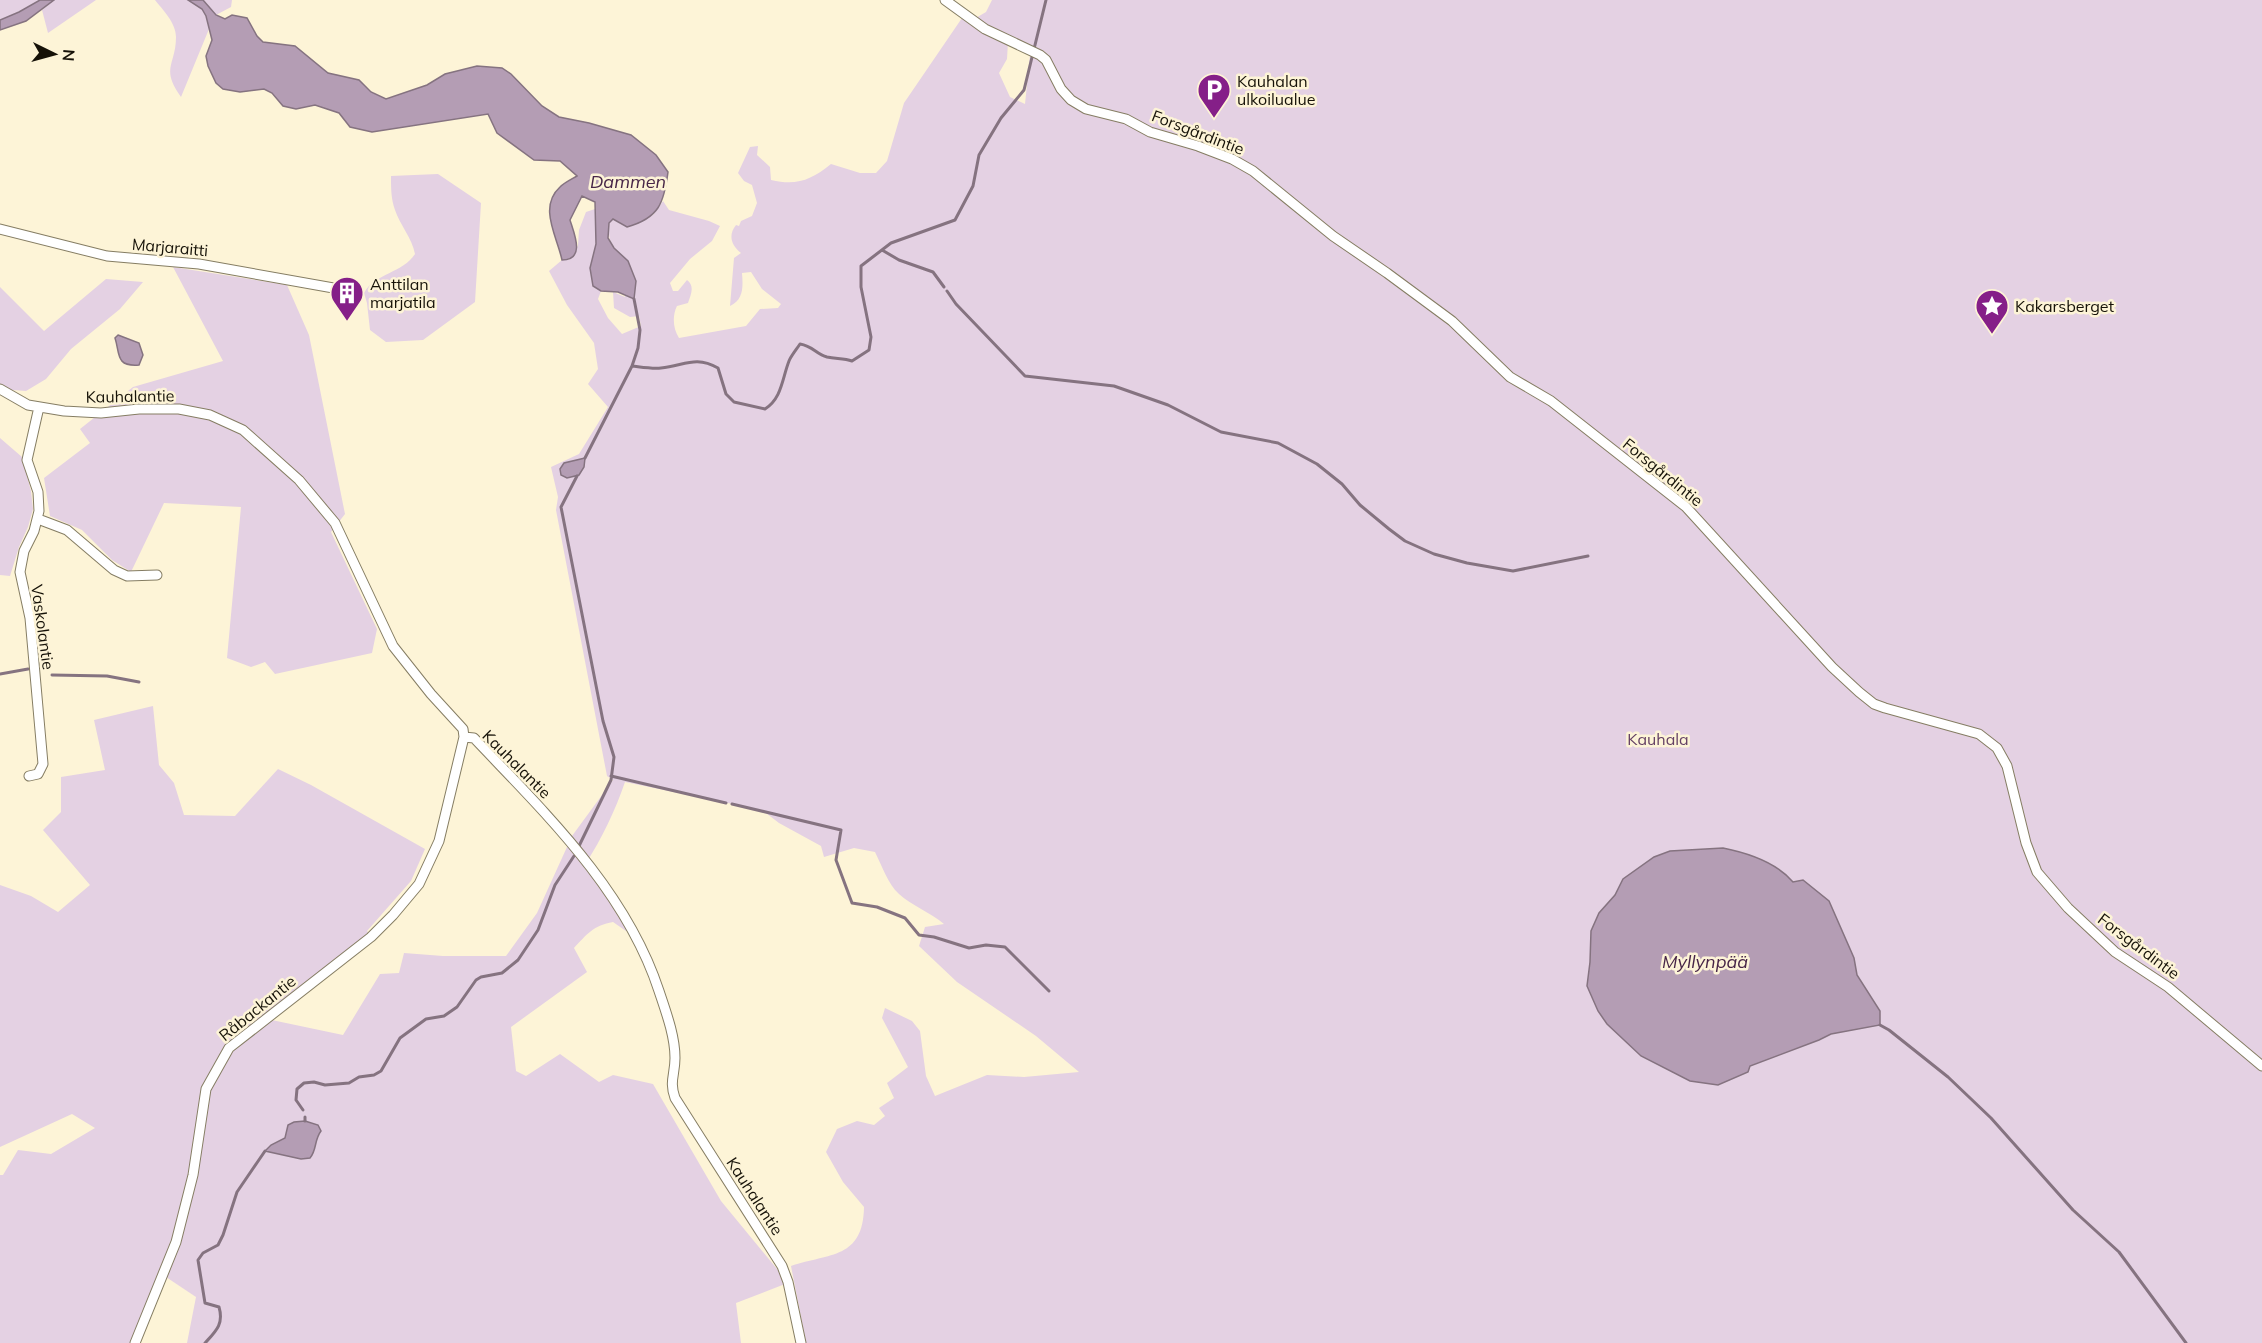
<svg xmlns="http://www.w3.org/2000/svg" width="2262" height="1343" font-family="Mulish,sans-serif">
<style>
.green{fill:#e4d1e3}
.water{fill:#b49db4;stroke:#857380;stroke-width:1.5}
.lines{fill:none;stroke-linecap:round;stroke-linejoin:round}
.stream{stroke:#857380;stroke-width:3}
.minor-casing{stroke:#857d63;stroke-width:11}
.minor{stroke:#fff;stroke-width:9}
.labels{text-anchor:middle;stroke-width:5;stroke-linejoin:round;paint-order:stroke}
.poi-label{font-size:16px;fill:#161208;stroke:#fdf4d7;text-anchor:start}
.street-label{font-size:16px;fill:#161208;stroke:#fdf4d7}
.park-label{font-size:16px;fill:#654165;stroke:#fdf4d7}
.water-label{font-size:18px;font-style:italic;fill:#472547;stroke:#fdf4d7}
</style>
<rect width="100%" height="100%" fill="#fdf4d7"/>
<!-- green -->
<path class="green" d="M0,0H40L19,12L0,20Z
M54,0H96L48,33L42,10Z
M155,0H188L202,9L206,16L209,29L181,97C160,68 176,65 176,37C176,23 163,10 155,0Z
M203,0H232L231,7L216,15Z
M992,0H2262V1343H806L791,1266C830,1253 863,1259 864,1207L843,1182L826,1152L837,1129L857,1121L874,1125L885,1116L879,1108L894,1098L887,1083L908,1067L882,1018L885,1008L912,1021L920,1031L926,1076L935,1096L987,1075L1024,1077L1079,1072L1036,1036L957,982L919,946L925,927L944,924C930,912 912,906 899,894C888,884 882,866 875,852L854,848L824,857L821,846L779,823L762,810L625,782C615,811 602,838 586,863L629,928L626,931L613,922C594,925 586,935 574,948L587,972L511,1027L516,1071L526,1076L560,1054L599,1082L613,1075L653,1084L721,1201L782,1275L785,1284L736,1303L741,1343H187L196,1297L163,1275L135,1343H0V1175H3L18,1150L51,1154L95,1128L72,1114L0,1147V885L31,896L58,912L90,885L43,830L61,812V777L105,770L94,720L153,706L159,765L174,783L184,815L235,816L278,769L311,785L425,849L411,881L367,931L371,937L267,1019L343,1035L380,974L399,973L404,953L443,956H506L537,913L572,836L613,780L607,776L556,510L558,497L551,467L579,454L608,407L588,384L598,369L594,343L567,305L549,271L562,260H568L574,255L578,245L579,230L586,212L595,209L596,244L590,268L593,286L601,291L598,299L608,318L622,334L641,326L639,316L630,317L614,308L613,292L625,297L628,261C612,246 608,245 609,223L612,219L616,220L653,215L663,201L669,210L709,221L720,226L712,241L690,259L670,283L673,291H678L687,280C695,286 691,294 688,303L677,306C672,316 673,329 679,338L746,326L760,309L778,308L781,304L762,289L751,272L742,273C743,286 744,300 730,306L734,258L741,253C731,245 728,235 736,225L739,226L741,221L752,216L757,203L752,185L744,181L738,173L750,147L758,146L757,155L770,167L771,180C797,186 811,180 831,164L860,173H876L887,161L904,103L962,18L983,33L1008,42L1007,59L999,73L1010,97L1025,104L1030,55L974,19L986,12Z
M438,174L481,203L475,302L423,340L386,342L370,330L367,303L364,293C375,273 403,273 415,254C412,238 400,225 395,210C391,199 391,188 391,176Z
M173,267L287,285L309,335L345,514L331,532L377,629L372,653L275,674L265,662L251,667L227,658L241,507L164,503L131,572L112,560L82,530L50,516L44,478L90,443L80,429L133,387L223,361Z
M106,279L143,282L120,309L71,349L46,379L26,391L0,389V287L44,331Z
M0,438L22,457L31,491L33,509L28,527L19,547L10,576L0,575Z"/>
<!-- water -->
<path class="water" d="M40,0H54L26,21L0,30V20L19,12Z
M188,0H203L216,15L225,19L232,15L247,18L257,36L263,42L295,46L328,73L359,80L371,92L386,99L427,85L445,74L477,66L502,68L511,74L542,106L559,117L589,123L631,135L656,155L668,172C664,203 659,218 627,227L613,219L609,223L608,238L614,248L628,261L636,281L634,299L618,292L601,291L593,286L590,268L596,244L595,202L582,196L570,220C574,233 586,260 562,260C557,236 538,207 560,187C565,182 572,179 577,176L560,161L534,160L497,133L488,114L372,132L350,127L339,113L315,105L296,109L283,106L272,93L264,89L240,92L223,89L216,83L208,66L206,56L212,40L206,16L202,9Z
M118,335L139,343L143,355L139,365C115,367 120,353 115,338Z
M585,458L584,467L579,475L567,478L561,475L560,469L564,463Z
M1723,848C1748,853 1776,862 1793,882L1803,880L1829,901L1854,958L1857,975L1880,1011V1025L1831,1034L1819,1040L1750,1066L1748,1072L1718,1085L1690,1081L1641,1056L1607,1024L1598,1011L1587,986L1590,962L1591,931L1599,913L1615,895L1623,879L1654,857L1670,851Z
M305,1121L318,1125L321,1131C314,1140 317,1150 310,1158L301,1159L265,1151L271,1145L285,1138L288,1125L294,1122Z"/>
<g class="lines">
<!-- stream -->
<path class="stream" d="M882,250L899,260L933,272L944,287
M947,291L956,304L1025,376L1114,386L1168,405L1221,432L1278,443L1317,464L1342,484L1360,505L1389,529L1405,541L1434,554L1467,563L1513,571L1588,556
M632,366C641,367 652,369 661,368C684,366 695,355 718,368L726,394L734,402L765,409C782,398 782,379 789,361C791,356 796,350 800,344C813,346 816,354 827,357C836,359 844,358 852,361L869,350L871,337L861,287V266L891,243L955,220L973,186L979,155L1001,118L1024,90L1046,0
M585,458L632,366L638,348L640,330L634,299
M577,476L561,507L603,721L614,757L611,780L579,846
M0,674L28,669
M52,675L107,676L139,682
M611,776L726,803
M732,804L841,830L836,860L852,903L877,907L905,918L919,935L934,937L969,948L986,945L1005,947L1049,991
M1880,1025L1889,1030L1948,1077L1991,1118L2073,1210L2119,1252L2186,1343
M303,1110L296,1100L297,1089L304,1083L314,1082L325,1085L349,1083L359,1077L374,1075L381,1071L400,1038L426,1019L444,1016L457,1007L476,980L481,977L502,973L518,960L538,930L555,885L574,856
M305,1117V1121
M205,1343C216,1331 224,1324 219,1307L205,1303L198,1260L203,1253L218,1245L223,1235L237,1192L265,1151"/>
<!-- minor casing -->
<g class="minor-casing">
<path id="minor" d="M945,0L985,29L1040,55L1046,60L1061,89L1071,100L1086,109L1126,119L1150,132L1198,146L1232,159L1253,171L1333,236L1387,273L1452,321L1510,377L1551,401L1686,507L1832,667L1859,692L1874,704L1885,708L1979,734L1997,748L2007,766L2026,843L2037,872L2068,908L2115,952L2168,987L2262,1066
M0,229L107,256L199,264L339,289
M0,389L28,405L64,411L101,413L139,409H179L210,415L243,430L299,480L335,523L393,646L431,694L463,729L464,737L474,738C545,813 626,890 659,991C666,1012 675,1036 675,1058C675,1075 669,1081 675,1098L782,1266L788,1282L801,1343
M38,519L67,530L114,570L127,576L157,575
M29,776L38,774L43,764L30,618L20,572L24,551L34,531L39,511L38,492L27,460L39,407
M135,1343L176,1242L193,1175L206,1089L229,1048L371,937L393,915L419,884L439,841L464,737"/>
</g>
<!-- minor -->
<use href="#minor" class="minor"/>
</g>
<!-- icons -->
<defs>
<g id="parking-pin" transform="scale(1.725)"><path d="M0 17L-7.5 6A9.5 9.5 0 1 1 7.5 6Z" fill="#851f88" stroke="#fdf4d7"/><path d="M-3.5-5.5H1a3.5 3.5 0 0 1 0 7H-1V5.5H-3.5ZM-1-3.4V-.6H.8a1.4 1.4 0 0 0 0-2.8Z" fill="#fff"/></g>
<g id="building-pin" transform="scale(1.725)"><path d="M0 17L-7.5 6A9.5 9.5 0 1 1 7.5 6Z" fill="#851f88" stroke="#fdf4d7"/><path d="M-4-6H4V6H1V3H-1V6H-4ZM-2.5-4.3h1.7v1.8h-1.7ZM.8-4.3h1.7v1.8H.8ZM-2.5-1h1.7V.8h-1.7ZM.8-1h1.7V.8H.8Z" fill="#fff"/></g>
<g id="sight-pin" transform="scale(1.725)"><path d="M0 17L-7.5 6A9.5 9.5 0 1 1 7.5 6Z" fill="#851f88" stroke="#fdf4d7"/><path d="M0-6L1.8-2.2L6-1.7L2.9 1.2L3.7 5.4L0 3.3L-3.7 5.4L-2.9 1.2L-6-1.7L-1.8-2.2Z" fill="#fff"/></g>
</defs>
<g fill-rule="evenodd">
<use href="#parking-pin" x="1214" y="90"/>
<use href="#building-pin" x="347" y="293"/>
<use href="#sight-pin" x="1992" y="306"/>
</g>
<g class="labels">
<!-- poi labels -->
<g class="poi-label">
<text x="1237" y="87">Kauhalan<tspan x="1237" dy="18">ulkoilualue</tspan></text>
<text x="370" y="290">Anttilan<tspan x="370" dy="18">marjatila</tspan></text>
<text x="2015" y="312">Kakarsberget</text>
</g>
<!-- street labels -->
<g class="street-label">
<text transform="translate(1198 132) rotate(21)" y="6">Forsgårdintie</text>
<text transform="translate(170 247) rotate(5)" y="6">Marjaraitti</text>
<text transform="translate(130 396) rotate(-1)" y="6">Kauhalantie</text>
<text transform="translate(1663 472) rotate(39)" y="6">Forsgårdintie</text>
<text transform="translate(43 627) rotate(82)" y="6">Vaskolantie</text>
<text transform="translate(517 764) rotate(45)" y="6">Kauhalantie</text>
<text transform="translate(2139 946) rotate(37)" y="6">Forsgårdintie</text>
<text transform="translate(257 1008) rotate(-39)" y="6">Råbackantie</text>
<text transform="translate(755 1196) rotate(57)" y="6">Kauhalantie</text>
</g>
<!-- park labels -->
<g class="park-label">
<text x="1658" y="745">Kauhala</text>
</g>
<!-- water labels -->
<g class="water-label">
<text x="628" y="188">Dammen</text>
<text x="1705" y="968">Myllynpää</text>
</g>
</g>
<!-- north arrow -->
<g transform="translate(54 54) rotate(95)" stroke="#fdf4d7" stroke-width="4.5" paint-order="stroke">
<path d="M0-4.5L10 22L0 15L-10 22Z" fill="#161208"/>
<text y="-9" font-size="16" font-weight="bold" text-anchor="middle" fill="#161208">N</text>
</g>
</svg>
